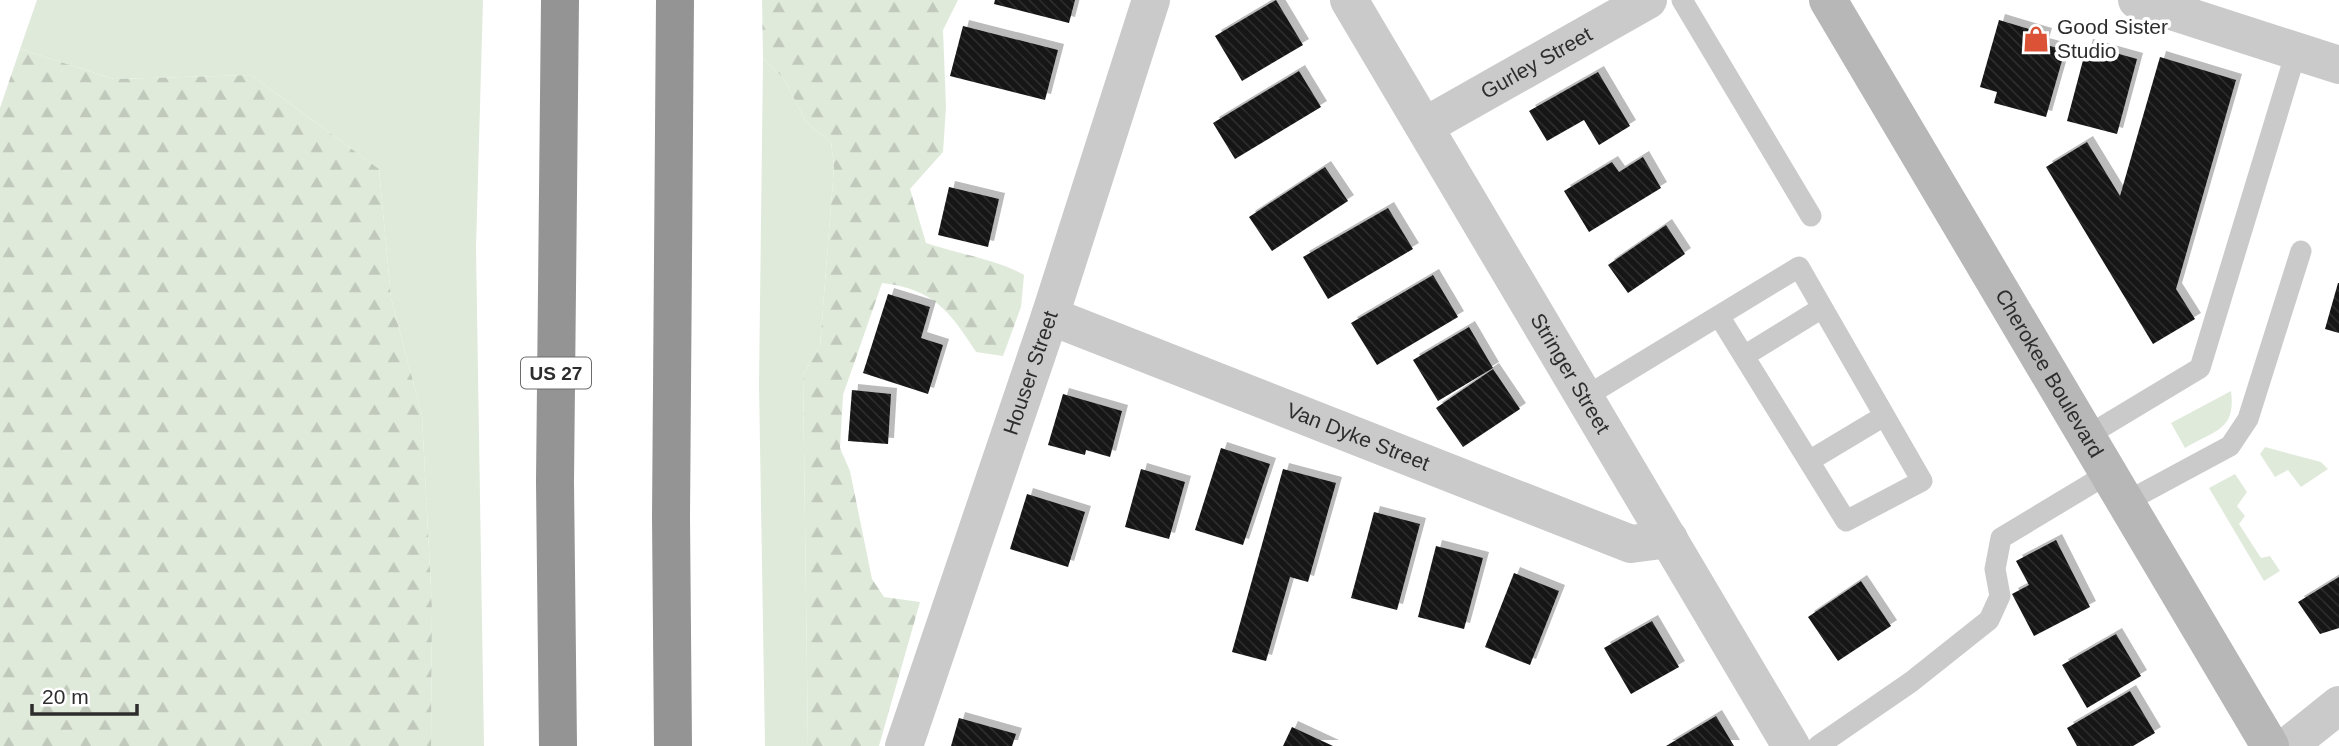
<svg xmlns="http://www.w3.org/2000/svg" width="2339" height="746" font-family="Helvetica,sans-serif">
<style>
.grass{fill:#e0eadb}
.forest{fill:url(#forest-firs)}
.building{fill:url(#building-back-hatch);filter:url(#shadow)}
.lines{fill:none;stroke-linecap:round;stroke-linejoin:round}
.service{stroke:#cacaca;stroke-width:21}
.minor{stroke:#cacaca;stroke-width:38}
.secondary{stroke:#b7b7b7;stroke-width:38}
.motorway{stroke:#949494;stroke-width:38}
.labels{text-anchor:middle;stroke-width:7;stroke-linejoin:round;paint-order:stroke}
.shield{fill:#fff;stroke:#6c6c6c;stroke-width:2}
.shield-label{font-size:19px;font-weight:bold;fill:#2d2d2d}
.poi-label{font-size:21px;fill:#2d2d2d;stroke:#fff;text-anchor:start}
.street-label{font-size:21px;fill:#2d2d2d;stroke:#fff}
</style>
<defs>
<pattern id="forest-firs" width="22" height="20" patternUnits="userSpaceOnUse" patternTransform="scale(1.75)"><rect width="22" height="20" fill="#e0eadb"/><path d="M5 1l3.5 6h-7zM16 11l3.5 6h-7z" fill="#c0c9bc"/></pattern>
<pattern id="building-back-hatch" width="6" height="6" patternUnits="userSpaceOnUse" patternTransform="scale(1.75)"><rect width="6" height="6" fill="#141414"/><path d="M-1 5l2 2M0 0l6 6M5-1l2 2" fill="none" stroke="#2e2e2e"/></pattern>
<filter id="shadow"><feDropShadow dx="6" dy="-6" stdDeviation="0" flood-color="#0004"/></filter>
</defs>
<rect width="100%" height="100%" fill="#fff"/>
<!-- grass -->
<path class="grass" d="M37,0H483L476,248L484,746H431L432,609L422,415L391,298L379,169L251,75L114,79L20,49Z
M763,58L784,79L806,122L831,142L834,167L820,346L803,375L808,746H765L759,384Z
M2231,391C2236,430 2216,430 2185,448L2171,423Z
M2265,447L2321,462L2328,469L2301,487L2288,470L2275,477L2260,454Z
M2235,474L2247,492L2237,506L2245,516L2239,524L2261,558L2270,556L2280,571L2264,581L2209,488Z"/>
<!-- forest -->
<path class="forest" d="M762,0H958L943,30L946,107L943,152L910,189L926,243C958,254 996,259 1024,275L1021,307L1003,356L976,352C949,310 933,289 882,283L843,395L840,448L850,471L872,579L884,597L920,602L879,746H808L803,375L820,346L834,167L831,142L806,122L784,79L763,58Z
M20,49L114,79L251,75L379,169L391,298L422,415L432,609L431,746H0V108Z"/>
<!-- building -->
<path class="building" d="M995,0H1075L1069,23L994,4Z
M1276,0L1303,45L1242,81L1215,36Z
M1999,20L2046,34L2043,44L2065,50L2046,117L1994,103L1997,92L1980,87Z
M963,26L1058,50L1045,100L950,76Z
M2087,45L2137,59L2117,134L2067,121Z
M2160,57L2236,80L2176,289L2195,319L2153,344L2046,167L2087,142L2120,196Z
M1299,71L1321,107L1235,159L1213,123Z
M1598,72L1630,126L1599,145L1584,120L1547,141L1529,111Z
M1643,157L1661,188L1589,232L1564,191L1612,162L1619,172Z
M1325,167L1348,201L1272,251L1249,217Z
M949,187L999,199L988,247L938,235Z
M1388,208L1413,249L1328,299L1303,257Z
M1666,225L1685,254L1628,293L1608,265Z
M1433,275L1458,317L1377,365L1351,323Z
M2338,283H2339V333L2325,329Z
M888,294L930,307L921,338L943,345L928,394L863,373Z
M1469,327L1493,368L1438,401L1413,360Z
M1493,369L1520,409L1463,447L1436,408Z
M852,390L891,394L888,444L848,441Z
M1063,394L1122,411L1110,457L1086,450L1085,455L1048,445Z
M1221,448L1270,464L1243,545L1195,530Z
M1141,469L1185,482L1169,539L1125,527Z
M1283,469L1336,483L1308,582L1290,577L1266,661L1232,652Z
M1027,494L1085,512L1068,567L1010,549Z
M1374,512L1420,524L1397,610L1351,598Z
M2056,540L2090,607L2034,636L2012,594L2029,585L2016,561Z
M1436,546L1483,558L1464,629L1418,617Z
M1514,573L1559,591L1530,665L1485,647Z
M2339,577V628L2320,634L2298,602Z
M1861,581L1891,626L1838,661L1808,617Z
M1652,621L1679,667L1631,694L1604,648Z
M2116,634L2141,676L2087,708L2062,665Z
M2130,691L2155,733L2133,746H2077L2067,728Z
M1716,716L1734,746H1666Z
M959,718L1016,734L1012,746H951Z
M1292,727L1333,746H1283Z"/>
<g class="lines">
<!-- service -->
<path class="service" d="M1682,0L1811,216
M1744,356L1822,308
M1585,397L1799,267L1922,481L1846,521L1719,316
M2087,436L2200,368L2296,52
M1809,461L1884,416
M2126,502L2230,446L2248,419L2301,251
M1818,746L1911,682L1989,620L2000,596L1995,569L2001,538L2109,473"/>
<!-- minor -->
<g class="minor">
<path id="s1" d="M1349,0L1791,746"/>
<path d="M2137,0L2339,65"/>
<path id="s2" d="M1425,126L1648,0"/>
<path id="s3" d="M1050,316L1631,544L1669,539"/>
<path id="s4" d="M904,746L1050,316L1151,0"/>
<path d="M2288,746L2339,705"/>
</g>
<!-- secondary -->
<path class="secondary" id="s5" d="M1828,0L2270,746"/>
<!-- motorway -->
<path class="motorway" d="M558,746L555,482L560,0
M673,746L671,517L675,0"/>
</g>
<!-- icons -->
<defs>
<g id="shop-bare" transform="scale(2.1)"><path d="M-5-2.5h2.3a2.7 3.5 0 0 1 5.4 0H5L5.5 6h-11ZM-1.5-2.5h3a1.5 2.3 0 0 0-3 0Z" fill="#dc5237" stroke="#fff" stroke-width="2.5" paint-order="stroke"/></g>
</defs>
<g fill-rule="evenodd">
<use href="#shop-bare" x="2036" y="39"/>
</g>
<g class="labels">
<!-- shield labels -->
<rect class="shield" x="521" y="357.5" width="70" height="31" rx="5"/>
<g class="shield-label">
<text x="556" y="380">US 27</text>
</g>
<!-- poi labels -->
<g class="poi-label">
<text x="2057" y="34">Good Sister<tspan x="2057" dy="24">Studio</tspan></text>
</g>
<!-- street labels -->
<g class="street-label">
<text dy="7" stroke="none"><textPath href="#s2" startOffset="128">Gurley Street</textPath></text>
<text dy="7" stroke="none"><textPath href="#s1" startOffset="434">Stringer Street</textPath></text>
<text dy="7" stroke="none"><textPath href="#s5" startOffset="434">Cherokee Boulevard</textPath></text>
<text dy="7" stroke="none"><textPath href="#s4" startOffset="394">Houser Street</textPath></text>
<text dy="7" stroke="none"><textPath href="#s3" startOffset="331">Van Dyke Street</textPath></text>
</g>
</g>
<!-- scale -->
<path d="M32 704v10h105v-10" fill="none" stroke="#2d2d2d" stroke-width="3.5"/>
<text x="42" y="704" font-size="21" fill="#2d2d2d" stroke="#ffffff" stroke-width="5" paint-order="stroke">20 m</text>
</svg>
